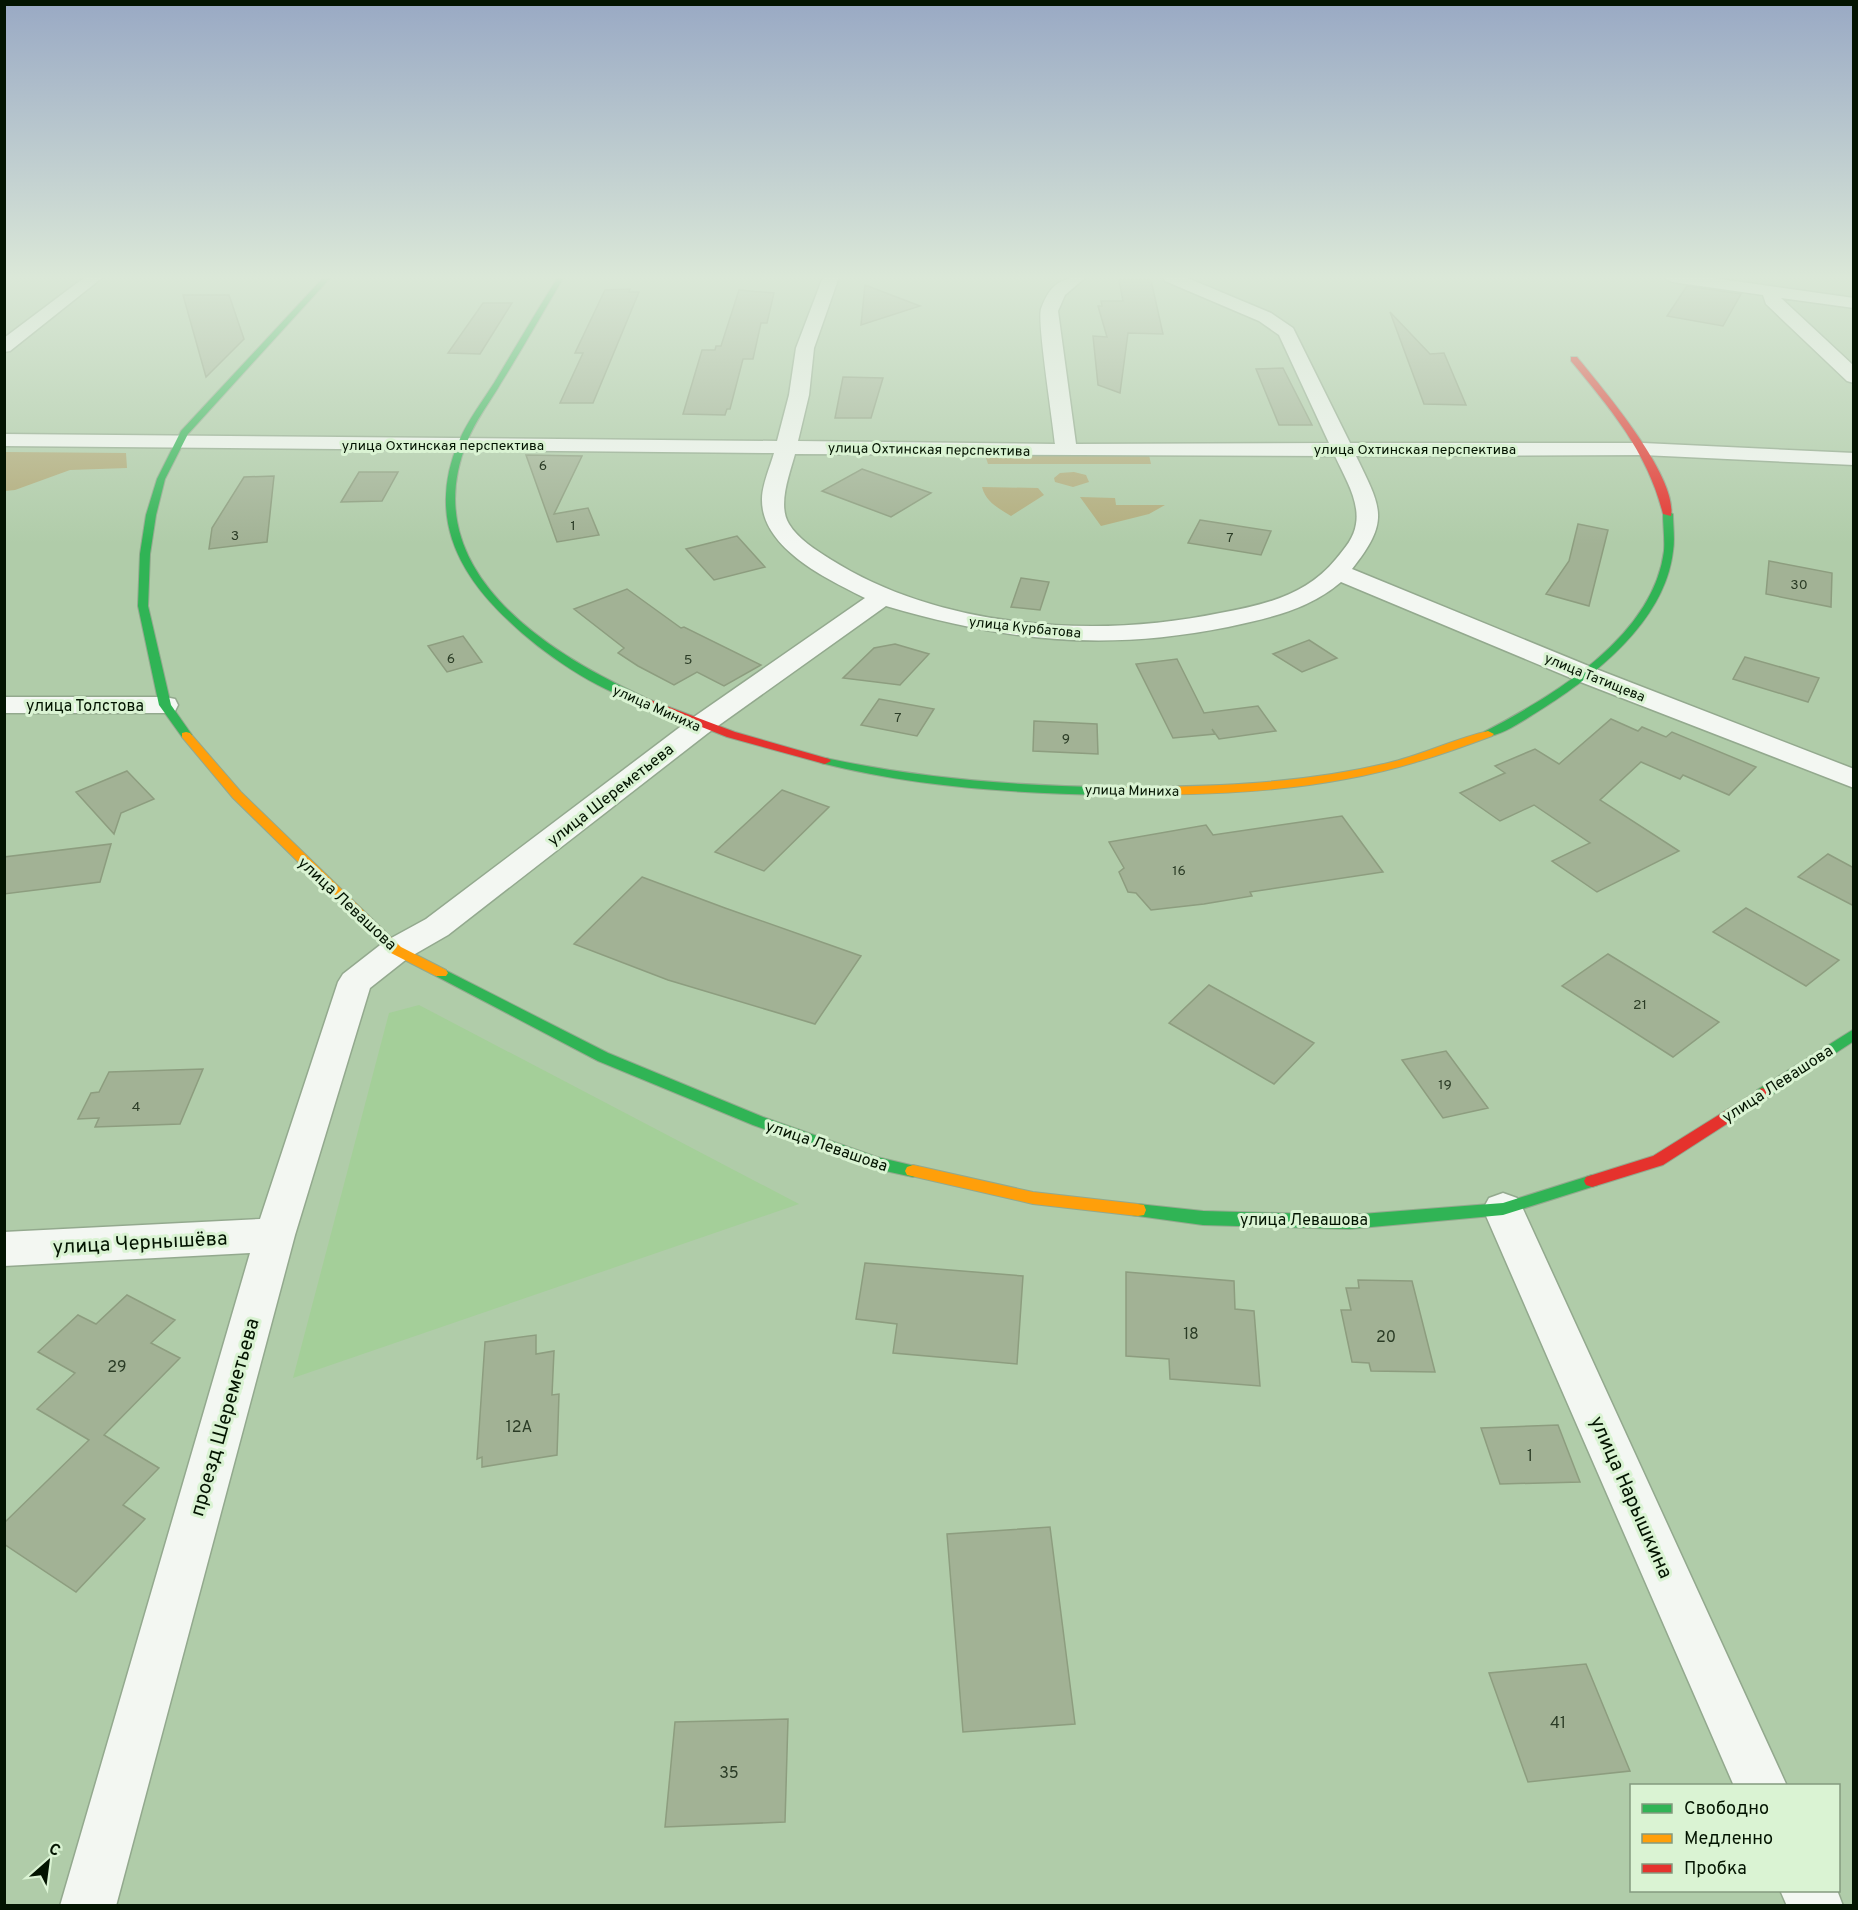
<svg xmlns="http://www.w3.org/2000/svg" width="1858" height="1910" font-family="Overpass,sans-serif">
<style>
.built{fill:#a4cf99}
.green{fill:#b2ac7c}
.forest{fill:#b0a977}
.building{fill:#a2b295;stroke:#8d9d7f;stroke-width:1.5}
.lines{fill:none;stroke-linecap:round;stroke-linejoin:round}
.street-casing{stroke:#93a98e;stroke-width:3}
.fast-casing{stroke:#93a98e;stroke-width:2}
.slow-casing{stroke:#93a98e;stroke-width:2}
.jam-casing{stroke:#93a98e;stroke-width:2}
.street{fill:#f3f7f2;fill-rule:evenodd}
.fast{fill:#30b455;fill-rule:evenodd}
.slow{fill:#ff9f0a;fill-rule:evenodd}
.jam{fill:#e5322d;fill-rule:evenodd}
.labels{text-anchor:middle;stroke-width:6;stroke-linejoin:round;paint-order:stroke}
.far-street-label{font-size:14px;fill:#031401;stroke:#daf3d3}
.number-label{font-size:14px;fill:#2b3c26}
.street-label{font-size:16px;fill:#031401;stroke:#daf3d3}
.near-number-label{font-size:16px;fill:#2b3c26}
.near-street-label{font-size:20px;fill:#031401;stroke:#daf3d3}
</style>
<rect width="100%" height="100%" fill="#b0cca9"/>
<!-- built -->
<path class="built" d="M419,1005L799,1204L293,1378L389,1013Z"/>
<!-- green -->
<path class="green" d="M985,455H1149L1151,464H988Z
M1074,472L1086,475L1089,482L1073,487L1055,482L1054,478L1060,473Z
M982,487L1038,488L1044,495L1011,516C998,508 986,502 982,487Z
M1080,497L1115,498L1116,505H1165L1149,514L1101,526Z"/>
<!-- forest -->
<path class="forest" d="M5,452L126,453L127,468L70,470L15,490L5,491Z"/>
<!-- building -->
<path class="building" d="M1119,280H1151L1163,334L1128,333L1120,393L1098,385L1093,336L1107,337L1098,306H1102L1101,301H1123Z
M865,285L920,306L861,325Z
M1687,286L1741,294L1723,326L1667,316Z
M630,289L629,292H639L593,403H560L583,353H575L605,290Z
M739,290L774,293L767,323H761L753,359H743L730,409H727L725,415L683,414L702,350H715L716,346H721Z
M183,295H229L244,339L206,377Z
M483,303H512L480,354L448,353Z
M1390,312L1430,354L1444,353L1466,405L1424,404Z
M1283,368L1312,425H1279L1256,369Z
M843,377L883,378L871,418H835Z
M526,455L582,456L554,514L588,508L599,535L557,542Z
M862,469L931,493L891,517L822,491Z
M359,472H398L382,501L341,502Z
M274,476L267,542L209,549L212,528L244,477Z
M1200,520L1271,531L1261,555L1188,543Z
M1578,524L1608,530L1589,606L1546,594L1569,561Z
M737,536L765,567L714,580L686,549Z
M1769,561L1832,573L1831,607L1766,594Z
M1021,578L1049,582L1040,610L1011,607Z
M627,589L681,628L684,627L761,665L724,686L697,672L674,685L638,666L618,653L624,648L574,609Z
M463,636L482,662L447,672L428,646Z
M1309,640L1337,658L1302,672L1273,654Z
M895,644L929,654L900,685L843,678L874,648Z
M1745,657L1819,678L1808,702L1733,679Z
M1177,659L1204,713L1258,706L1276,731L1219,739L1212,729L1215,734L1173,738L1136,664Z
M879,699L934,709L917,736L861,725Z
M1611,719L1638,731L1642,727L1666,737L1672,732L1756,767L1729,795L1683,775L1680,779L1641,762L1600,800L1679,851L1597,892L1552,861L1590,843L1534,805L1500,821L1460,793L1505,773L1495,766L1535,749L1559,764Z
M1034,721L1097,724L1098,754L1033,751Z
M127,771L154,799L121,813L114,834L76,792Z
M782,790L829,807L764,871L715,852Z
M1342,816L1383,872L1250,892L1252,896L1204,904L1151,910L1136,893L1128,892L1119,872L1124,868L1109,842L1206,825L1213,835Z
M111,844L100,882L4,894V857Z
M1828,854L1854,868V906L1798,877Z
M642,877L725,908L861,956L815,1024L668,980L574,944Z
M1746,908L1839,960L1806,986L1713,932Z
M1608,954L1719,1022L1673,1057L1562,986Z
M1209,985L1314,1043L1274,1084L1169,1023Z
M1446,1051L1488,1108L1443,1118L1402,1060Z
M203,1069L180,1124L95,1127L99,1118L78,1119L91,1093L99,1092L109,1072Z
M865,1263L1023,1276L1017,1364L893,1353L897,1324L856,1319Z
M1126,1272L1234,1281L1235,1309L1254,1311L1260,1386L1170,1379L1169,1359L1126,1356Z
M1358,1280L1412,1281L1435,1372L1371,1371L1369,1363L1352,1362L1341,1310H1351L1346,1288H1359Z
M127,1295L175,1320L151,1343L180,1358L104,1435L159,1468L123,1505L145,1519L76,1592L4,1544V1523L89,1440L37,1409L75,1373L38,1352L78,1315L96,1324Z
M536,1335V1354L554,1351L552,1395L559,1394L557,1455L482,1467V1457L477,1459L485,1342Z
M1558,1425L1580,1482L1500,1484L1481,1428Z
M1050,1527L1075,1724L963,1732L947,1534Z
M1586,1664L1630,1771L1528,1782L1489,1673Z
M788,1719L785,1822L665,1827L675,1722Z"/>
<g class="lines">
<!-- street casing -->
<g class="street-casing">
<path id="street" d="M85,277H103L10,351L4,352V338Z
M823,277H839L814,348L809,395L798,441L1055,444C1053,422 1037,322 1041,309C1050,284 1061,277 1086,277L1065,295L1058,311L1076,444L1329,443L1279,335L1259,321L1165,281L1163,277H1185L1271,313L1293,328L1350,443H1643L1854,453V465L1643,455L1356,456C1381,508 1391,520 1352,569L1596,669L1854,769V788L1578,681L1341,582C1308,610 1269,618 1228,627C1104,652 1006,641 886,606L708,733L448,935L408,958L370,988L295,1235L116,1906H60L250,1253L4,1266V1232L260,1219L338,982L343,974L384,942L426,919L688,721L865,598C827,579 761,548 762,499C762,485 770,467 774,453L4,446V434L777,441L789,395L796,348ZM795,454L1335,456C1344,476 1360,501 1356,524C1354,538 1345,548 1336,559C1307,595 1264,605 1220,613C1096,639 940,629 830,559C816,550 798,539 789,524C777,505 790,473 795,454Z
M1664,277H1707L1854,298V308L1781,298L1854,366V383L1847,381L1766,304L1763,295L1672,282Z
M4,697H165L175,699L178,705L175,711L165,713H4Z
M1503,1193L1517,1198L1523,1209L1787,1786H1734L1483,1209L1489,1198Z
M1780,1890H1837L1843,1906H1787Z"/>
</g>
<!-- fast casing -->
<g class="fast-casing">
<path id="fast" d="M324,277H331L188,434L165,479L156,515L150,554L148,606L171,705L192,735L190,737H182L159,705L138,606L140,554L146,515L157,479L181,431Z
M558,277H564C543,312 523,348 501,383C490,402 475,421 467,442C415,569 545,652 644,697V701L640,702C597,691 541,652 509,621C455,571 428,513 459,441C468,420 482,402 494,383C515,348 536,312 558,277Z
M1668,511L1673,514C1673,526 1675,539 1673,551C1665,623 1591,679 1534,714C1523,721 1496,739 1484,736V732C1553,696 1653,637 1664,551C1665,539 1663,526 1663,514Z
M825,758C919,778 1012,786 1108,787L1114,791L1108,795C1012,793 915,787 821,763L819,761L821,759Z
M441,968L608,1053L763,1117L877,1157L919,1167L921,1171L919,1175L913,1177L876,1169L753,1125L598,1061L436,976L434,973L436,970Z
M1854,1029V1041L1767,1098H1757L1755,1094L1757,1090Z
M1592,1175L1598,1177L1600,1181L1598,1185L1503,1215L1349,1229L1203,1225L1138,1216L1132,1215L1130,1210L1132,1205L1138,1204L1203,1211L1349,1215L1503,1203Z"/>
</g>
<!-- slow casing -->
<g class="slow-casing">
<path id="slow" d="M1488,731L1494,734L1492,736C1444,754 1397,770 1346,779C1268,794 1188,795 1108,795L1102,791L1108,787C1202,787 1296,785 1388,763C1422,755 1454,739 1488,731Z
M186,732L190,733L241,792L401,947L446,970L448,973L446,976H436L391,953L233,798L182,737V733Z
M913,1165L1033,1192L1138,1204L1144,1205L1146,1210L1144,1215L1138,1216L1033,1204L907,1175L905,1171L907,1167Z"/>
</g>
<!-- jam casing -->
<g class="jam-casing">
<path id="jam" d="M1571,357H1577C1602,388 1678,476 1671,516L1663,514C1648,453 1610,408 1571,361Z
M640,696L735,732L829,759L831,761L825,764L727,737L636,701V697Z
M1762,1088L1767,1090L1769,1094L1767,1098L1663,1165L1592,1187L1586,1185L1584,1181L1586,1177L1653,1156Z"/>
</g>
<!-- street -->
<use href="#street" class="street"/>
<!-- fast -->
<use href="#fast" class="fast"/>
<!-- slow -->
<use href="#slow" class="slow"/>
<!-- jam -->
<use href="#jam" class="jam"/>
</g>
<!-- sky -->
<linearGradient id="sky" x2="0" y2="1"><stop stop-color="#99a9c4"/><stop offset="0.51" stop-color="#dbe8d8"/><stop offset="1" stop-color="#dbe8d8" stop-opacity="0"/></linearGradient>
<rect width="1858" height="544" fill="url(#sky)"/>
<g class="labels">
<!-- far-street labels -->
<g class="far-street-label">
<text x="443" y="450">улица Охтинская перспектива</text>
<text transform="translate(929 449) rotate(1)" y="5">улица Охтинская перспектива</text>
<text x="1415" y="454">улица Охтинская перспектива</text>
<text transform="translate(1025 627) rotate(6)" y="5">улица Курбатова</text>
<text transform="translate(1595 677) rotate(22)" y="5">улица Татищева</text>
<text transform="translate(657 708) rotate(24)" y="5">улица Миниха</text>
<text transform="translate(1132 790) rotate(1)" y="5">улица Миниха</text>
</g>
<!-- number labels -->
<g class="number-label">
<text x="543" y="470">6</text>
<text x="573" y="530">1</text>
<text x="235" y="540">3</text>
<text x="1230" y="542">7</text>
<text x="1799" y="589">30</text>
<text x="451" y="663">6</text>
<text x="688" y="664">5</text>
<text x="898" y="722">7</text>
<text x="1066" y="743">9</text>
<text x="1179" y="875">16</text>
<text x="1640" y="1009">21</text>
<text x="1445" y="1089">19</text>
<text x="136" y="1111">4</text>
</g>
<!-- street labels -->
<g class="street-label">
<text x="85" y="711">улица Толстова</text>
<text transform="translate(610 794) rotate(-38)" y="6">улица Шереметьева</text>
<text transform="translate(348 903) rotate(43)" y="6">улица Левашова</text>
<text transform="translate(1777 1083) rotate(-33)" y="6">улица Левашова</text>
<text transform="translate(827 1145) rotate(19)" y="6">улица Левашова</text>
<text x="1304" y="1225">улица Левашова</text>
</g>
<!-- near-number labels -->
<g class="near-number-label">
<text x="1191" y="1339">18</text>
<text x="1386" y="1342">20</text>
<text x="117" y="1372">29</text>
<text x="519" y="1432">12А</text>
<text x="1530" y="1461">1</text>
<text x="1558" y="1728">41</text>
<text x="729" y="1778">35</text>
</g>
<!-- near-street labels -->
<g class="near-street-label">
<text transform="translate(140 1242) rotate(-3)" y="7">улица Чернышёва</text>
<text transform="translate(224 1417) rotate(-74)" y="7">проезд Шереметьева</text>
<text transform="translate(1632 1497) rotate(66)" y="7">улица Нарышкина</text>
</g>
</g>
<!-- border -->
<rect width="1858" height="1910" fill="none" stroke="#031401" stroke-width="12"/>
<!-- legend -->
<rect x="1630" y="1784" width="210" height="108" fill="#daf3d3" stroke="#849a7f" stroke-width="1.5"/>
<rect x="1642" y="1804" width="30" height="9" fill="#30b455" stroke="#849a7f" stroke-width="1.5"/>
<text x="1684" y="1814" font-size="18" fill="#031401">Свободно</text>
<rect x="1642" y="1834" width="30" height="9" fill="#ff9f0a" stroke="#849a7f" stroke-width="1.5"/>
<text x="1684" y="1844" font-size="18" fill="#031401">Медленно</text>
<rect x="1642" y="1864" width="30" height="9" fill="#e5322d" stroke="#849a7f" stroke-width="1.5"/>
<text x="1684" y="1874" font-size="18" fill="#031401">Пробка</text>
<!-- north arrow -->
<g transform="translate(48 1862) rotate(28)" stroke="#daf3d3" stroke-width="4.5" paint-order="stroke">
<path d="M0-4.5L10 22L0 15L-10 22Z" fill="#031401"/>
<text y="-9" font-size="16" font-weight="bold" text-anchor="middle" fill="#031401">С</text>
</g>
</svg>
